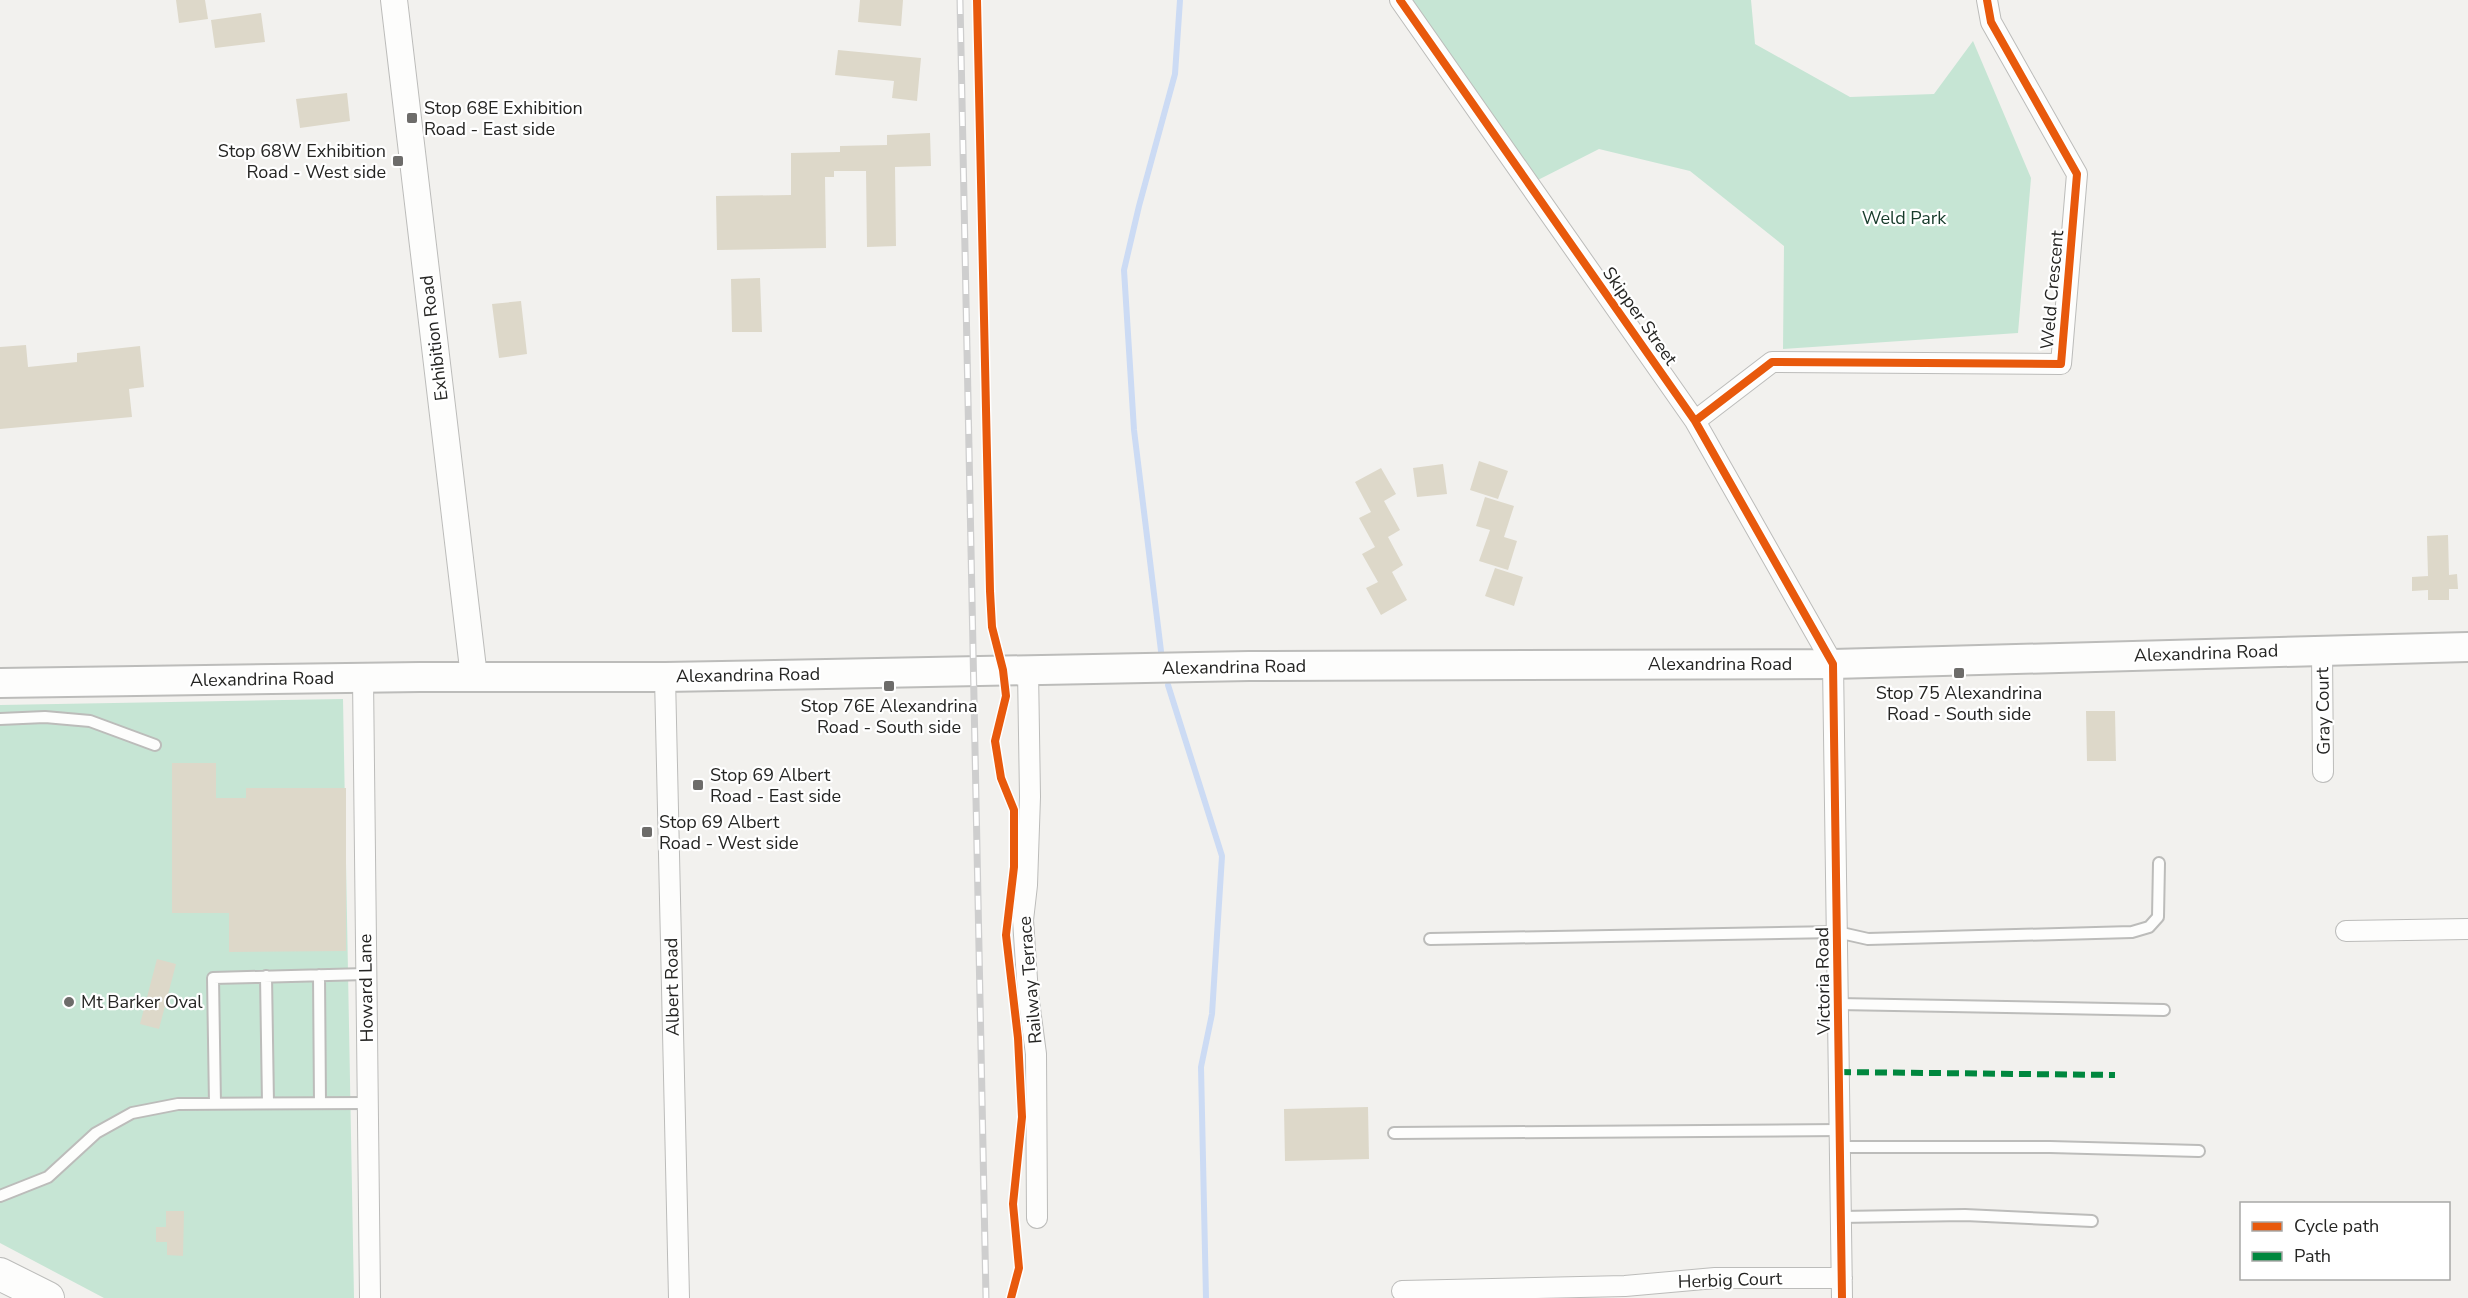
<svg xmlns="http://www.w3.org/2000/svg" width="2468" height="1298" font-family="'Nunito Sans',sans-serif">
<style>
.green{fill:#c6e5d4}
.lines{fill:none;stroke-linecap:round;stroke-linejoin:round}
.stream{stroke:#ccdbf4;stroke-width:6}
.building{fill:#ddd8c9}
.service-casing{stroke:#bcbcba;stroke-width:14}
.minor-casing{stroke:#bcbcba;stroke-width:22}
.tertiary-casing{stroke:#bcbcba;stroke-width:28}
.secondary-casing{stroke:#bcbcba;stroke-width:32}
.primary-casing{stroke:#bcbcba;stroke-width:34}
.service{stroke:#fdfdfc;stroke-width:10}
.minor{stroke:#fdfdfc;stroke-width:20}
.tertiary{stroke:#fdfdfc;stroke-width:26}
.secondary{stroke:#fdfdfc;stroke-width:28}
.primary{stroke:#fdfdfc;stroke-width:32}
.rail-casing{stroke:#cecece;stroke-width:7}
.rail{stroke:#fff;stroke-width:4.5;stroke-dasharray:14;stroke-linecap:butt}
.quiet{stroke:#00873e;stroke-width:6;stroke-dasharray:12 6;stroke-linecap:butt}
.cycleway-casing{stroke:#fff;stroke-width:11}
.cycleway{stroke:#e8590c;stroke-width:8}
.poi-dot{fill:#6d6c6a;stroke:#fff;stroke-width:2}
.labels{text-anchor:middle;stroke-width:4.5;stroke-linejoin:round;paint-order:stroke}
.poi-label{font-size:18px;fill:#252523;stroke:#fff;text-anchor:start}
.park-label{font-size:18px;fill:#163a2a;stroke:#fff}
.street-label{font-size:18px;fill:#252523;stroke:#fff}
</style>
<rect width="100%" height="100%" fill="#f2f1ee"/>
<!-- green -->
<path class="green" d="M1405,0H1751L1755,44L1850,97L1934,94L1973,41L2031,178L2018,333L1783,349L1784,246L1690,171L1599,149L1532,183Z
M343,699L354,1298H104L0,1243V705Z"/>
<g class="lines">
<!-- stream -->
<path class="stream" d="M1161,651L1134,430L1124,270L1139,206L1175,74L1180,0
M1168,685L1222,856L1212,1014L1201,1067L1206,1298"/>
</g>
<!-- building -->
<path class="building" d="M176,0H205L208,19L179,23Z
M860,0H903L901,26L858,22Z
M261,13L265,42L215,48L211,20Z
M838,50L921,58L917,101L892,98L894,81L835,75Z
M347,93L350,121L300,128L296,99Z
M930,133L931,166L895,167L896,246L867,247L866,171H834V177H825L826,248L717,250L716,196L791,195V153L840,152V146L887,145V135Z
M760,278L762,332H732L731,279Z
M521,301L527,354L499,358L492,304Z
M26,345L28,367L77,362V353L140,346L144,387L129,389L132,417L0,429V347Z
M1479,461L1508,471L1498,499L1470,490Z
M1443,464L1447,494L1417,497L1413,468Z
M1381,468L1396,494L1384,501L1400,530L1388,537L1403,565L1392,572L1407,600L1381,615L1366,588L1378,582L1362,554L1375,547L1359,518L1371,512L1355,482Z
M1485,497L1514,506L1504,537L1517,541L1508,570L1479,561L1490,530L1476,526Z
M2448,535L2449,575L2457,574L2458,589H2449V600H2428V590L2412,591V577L2428,576L2427,536Z
M1495,568L1523,577L1514,606L1485,596Z
M2086,711H2115L2116,761H2087Z
M172,763H216V798H246V788H346V951L229,952V913H172Z
M157,959L176,964L159,1029L140,1024Z
M1368,1107L1369,1159L1285,1161L1284,1109Z
M166,1211H184L183,1256L167,1255V1242H156V1227H166Z"/>
<g class="lines">
<!-- service casing -->
<g class="service-casing">
<path id="service" d="M0,719L45,717L90,721L155,745
M1430,939L1837,932L1868,939L2132,932L2149,927L2158,917L2159,863
M319,975L320,1103
M266,976L268,1103
M1838,1004L2164,1010
M215,1104L213,978L366,974
M1394,1133L1840,1130
M1840,1147H2050L2199,1151
M0,1196L48,1177L96,1133L132,1113L178,1104L368,1103
M1841,1217L1965,1215L2092,1221"/>
</g>
<!-- minor casing -->
<g class="minor-casing">
<path id="minor" d="M1400,0L1695,421L1833,664L1842,1298
M1695,421L1772,362L2061,364L2077,174L1991,22L1987,0
M2322,650L2323,772
M1028,670L1030,797L1027,885L1023,920L1028,994L1036,1054L1037,1218
M665,677L679,1298
M363,678L370,1298
M2346,931L2468,929
M1402,1291L1625,1286L1715,1278H1842"/>
</g>
<!-- tertiary casing -->
<g class="tertiary-casing">
<path id="tertiary" d="M394,0L474,677"/>
</g>
<!-- secondary casing -->
<g class="secondary-casing">
<path id="secondary" d="M0,683L420,677H665L1249,666L1833,664L2468,647"/>
</g>
<!-- primary casing -->
<g class="primary-casing">
<path id="primary" d="M0,1274L48,1298"/>
</g>
<!-- service -->
<use href="#service" class="service"/>
<!-- minor -->
<use href="#minor" class="minor"/>
<!-- tertiary -->
<use href="#tertiary" class="tertiary"/>
<!-- secondary -->
<use href="#secondary" class="secondary"/>
<!-- primary -->
<use href="#primary" class="primary"/>
<!-- rail casing -->
<g class="rail-casing">
<path id="rail" d="M960,0L986,1298"/>
</g>
<!-- rail -->
<use href="#rail" class="rail"/>
<!-- quiet -->
<path class="quiet" d="M1839,1072L2115,1075"/>
<!-- cycleway casing -->
<g class="cycleway-casing">
<path id="cycleway" d="M977,0L990,591L992,627L1003,670L1006,696L995,741L1001,778L1014,810V867L1006,935L1018,1038L1022,1117L1013,1204L1019,1268L1011,1298
M1400,0L1695,421L1833,664L1842,1298
M1695,421L1772,362L2061,364L2077,174L1991,22L1987,0"/>
</g>
<!-- cycleway -->
<use href="#cycleway" class="cycleway"/>
</g>
<!-- markers -->
<g class="poi-dot">
<rect x="406" y="112" width="12" height="12" rx="3"/>
<rect x="392" y="155" width="12" height="12" rx="3"/>
<rect x="1953" y="667" width="12" height="12" rx="3"/>
<rect x="883" y="680" width="12" height="12" rx="3"/>
<rect x="692" y="779" width="12" height="12" rx="3"/>
<rect x="641" y="826" width="12" height="12" rx="3"/>
<circle cx="69" cy="1002" r="6"/>
</g>
<g class="labels">
<!-- poi labels -->
<g class="poi-label">
<text x="424" y="114">Stop 68E Exhibition<tspan x="424" dy="21">Road - East side</tspan></text>
<text x="386" y="157" text-anchor="end">Stop 68W Exhibition<tspan x="386" dy="21">Road - West side</tspan></text>
<text x="1959" y="699" text-anchor="middle">Stop 75 Alexandrina<tspan x="1959" dy="21">Road - South side</tspan></text>
<text x="889" y="712" text-anchor="middle">Stop 76E Alexandrina<tspan x="889" dy="21">Road - South side</tspan></text>
<text x="710" y="781">Stop 69 Albert<tspan x="710" dy="21">Road - East side</tspan></text>
<text x="659" y="828">Stop 69 Albert<tspan x="659" dy="21">Road - West side</tspan></text>
<text x="81" y="1008">Mt Barker Oval</text>
</g>
<!-- park labels -->
<g class="park-label">
<text x="1904" y="224">Weld Park</text>
</g>
<!-- street labels -->
<g class="street-label">
<text transform="translate(2052 290) rotate(-85)" y="6">Weld Crescent</text>
<text transform="translate(1640 316) rotate(55)" y="6">Skipper Street</text>
<text transform="translate(434 338) rotate(-97)" y="6">Exhibition Road</text>
<text transform="translate(2206 653) rotate(-2)" y="6">Alexandrina Road</text>
<text x="1720" y="670">Alexandrina Road</text>
<text transform="translate(1234 667) rotate(-1)" y="6">Alexandrina Road</text>
<text transform="translate(748 675) rotate(-1)" y="6">Alexandrina Road</text>
<text transform="translate(262 679) rotate(-1)" y="6">Alexandrina Road</text>
<text transform="translate(2323 711) rotate(-91)" y="6">Gray Court</text>
<text transform="translate(1030 980) rotate(-95)" y="6">Railway Terrace</text>
<text transform="translate(1823 981) rotate(-91)" y="6">Victoria Road</text>
<text transform="translate(672 987) rotate(-91)" y="6">Albert Road</text>
<text transform="translate(366 988) rotate(-91)" y="6">Howard Lane</text>
<text transform="translate(1730 1280) rotate(-2)" y="6">Herbig Court</text>
</g>
</g>
<!-- legend -->
<rect x="2240" y="1202" width="210" height="78" fill="#ffffff" stroke="#a8a8a7" stroke-width="1.5"/>
<rect x="2252" y="1222" width="30" height="9" fill="#e8590c" stroke="#a8a8a7" stroke-width="1.5"/>
<text x="2294" y="1232" font-size="18" fill="#252523">Cycle path</text>
<rect x="2252" y="1252" width="30" height="9" fill="#00873e" stroke="#a8a8a7" stroke-width="1.5"/>
<text x="2294" y="1262" font-size="18" fill="#252523">Path</text>
</svg>
